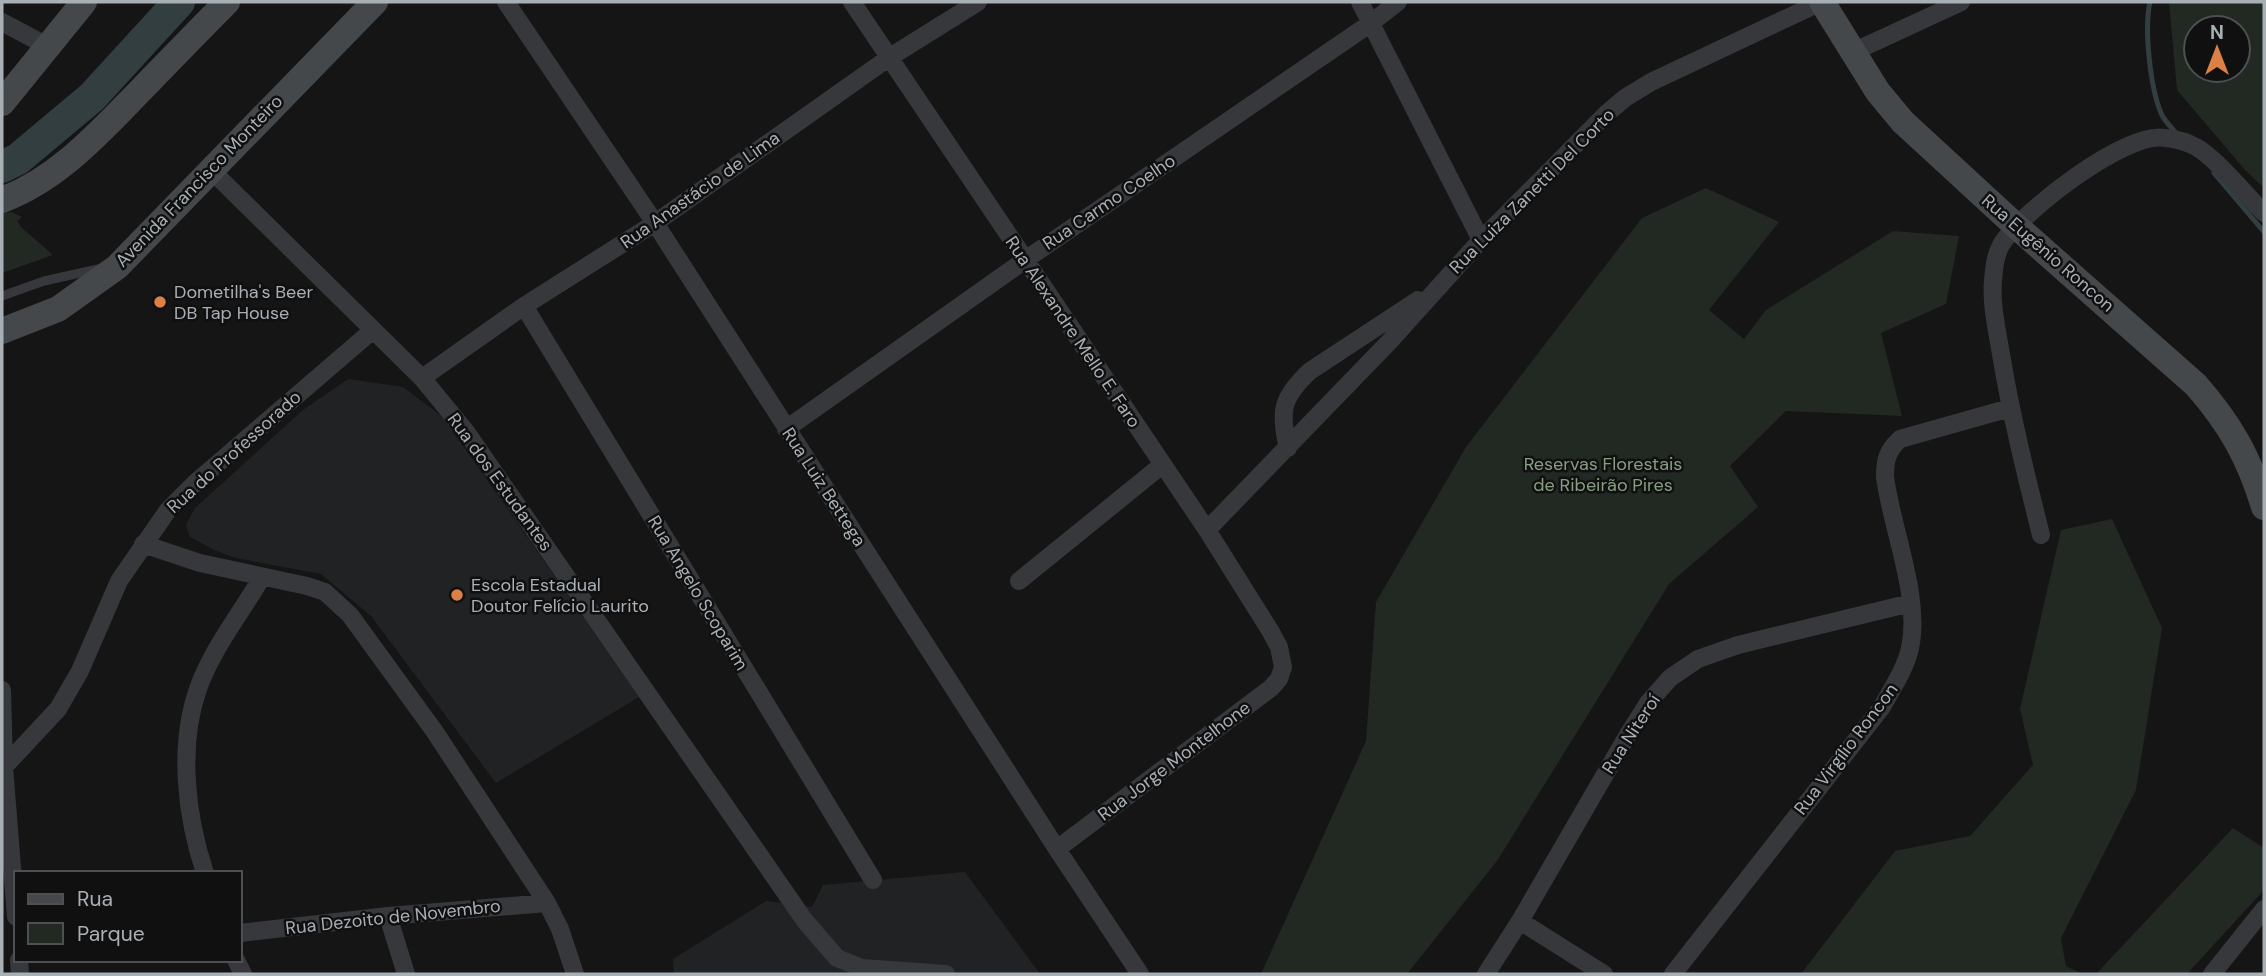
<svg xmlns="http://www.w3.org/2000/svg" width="2266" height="976" font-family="'DM Sans',sans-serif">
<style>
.built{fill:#212223}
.green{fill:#222822;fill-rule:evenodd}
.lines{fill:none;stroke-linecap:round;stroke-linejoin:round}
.stream{stroke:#323e40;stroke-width:5}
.river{stroke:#323e40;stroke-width:32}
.lane{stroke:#36383b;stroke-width:9}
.street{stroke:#36383b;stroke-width:18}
.secondary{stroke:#45484b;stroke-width:26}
.poi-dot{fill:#dd8046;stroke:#101011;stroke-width:2.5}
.labels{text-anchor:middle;stroke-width:5;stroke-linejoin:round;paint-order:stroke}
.street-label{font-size:18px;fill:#a8b0b5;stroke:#101011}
.poi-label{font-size:18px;fill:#a8b0b5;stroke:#101011;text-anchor:start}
.park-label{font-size:18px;fill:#889e81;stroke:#101011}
</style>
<rect width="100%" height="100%" fill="#151516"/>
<!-- built -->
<path class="built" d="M348,379L403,387L444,418L639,697L496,783L371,616L321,574L236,558L216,551L190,537L186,525L195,508L303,410Z
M965,872L1040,974H674L673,959L766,901L812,907L823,885Z"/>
<!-- green -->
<path class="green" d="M2169,2H2264V188L2245,170L2177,90ZM2196,28H2238V70H2196Z
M1706,188L1779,222L1709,310L1744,339L1766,310L1893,231L1959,236L1946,304L1881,333L1902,416L1786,411L1730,466L1758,507L1669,584L1497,861L1407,974H1261L1366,741L1376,602L1466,447L1642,218Z
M11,212L22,217L17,221L21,227L53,255L2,273V213Z
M2112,519L2162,628L2136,790L2061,938L2066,966L2082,974H1801L1895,851L1970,836L2033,765L2020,709L2061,530Z
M2233,828L2264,848V890L2187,974H2096Z"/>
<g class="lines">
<!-- stream -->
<path class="stream" d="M2150,2C2144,28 2150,87 2161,113C2164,121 2172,128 2178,135
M2214,173L2264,232"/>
<!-- river -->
<path class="river" d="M2,167L18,159L92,97L179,2"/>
<!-- lane -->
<path class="lane" d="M2,296L44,281L98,269"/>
<!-- street -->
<path class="street" d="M506,2L655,223L1057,849L1140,974
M852,2L1207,530L1271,632L1279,647L1283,667L1279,679L1271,688L1057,849
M1360,2L1481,240
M2,22L47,46
M1853,52L1961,2
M210,169L422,378L467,433L805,921L837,958L862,968L946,974
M524,306L873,880
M422,378L524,306L655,223L890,57L978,2
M786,429L1025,260L1371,23L1398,2
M1288,448C1279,411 1282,397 1310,371L1418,300
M1207,530L1390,341L1481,240L1606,114L1625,98L1651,82L1821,2
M2041,535C2026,475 2011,415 2001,354C1997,330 1991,305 1993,281C1994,269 1995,256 2001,245C2021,212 2127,130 2165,138C2175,139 2187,142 2196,147C2214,156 2248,197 2264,213
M143,544L200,563L307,586L325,592L350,615L435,732L547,903L560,929L575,974
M1019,581L1162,465
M2,690L4,767L16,917
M4,767L58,709L80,671L119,581L168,510L195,483L373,330
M205,873C186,816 178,746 198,689C212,649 241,613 262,577
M388,916L406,974
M1520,921L1604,974
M240,933L388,916L547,903
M19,960L20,974
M236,960L243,974
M1486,974L1520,921L1629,733L1648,703L1670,678L1698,659L1738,645L1911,603
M1673,974L1882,707C1892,688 1905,670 1910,648C1921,597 1892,530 1885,477C1885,460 1887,451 1900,439L2010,408
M2212,974L2264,909"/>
<!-- secondary -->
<path class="secondary" d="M1822,2L1878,92L1903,122L2016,226L2196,385C2230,424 2249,457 2264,507
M2,103L84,2
M2,200C58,179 99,133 140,91C169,61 198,31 227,2
M2,331L58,309L117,267L375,2"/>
</g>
<!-- markers -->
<g class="poi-dot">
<circle cx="160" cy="302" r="7"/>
<circle cx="457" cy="595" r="7"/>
</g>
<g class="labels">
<!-- street labels -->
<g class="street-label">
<text transform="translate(199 181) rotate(-46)" y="6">Avenida Francisco Monteiro</text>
<text transform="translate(700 190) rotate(-35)" y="6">Rua Anastácio de Lima</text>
<text transform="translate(1532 191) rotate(-45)" y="6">Rua Luiza Zanetti Del Corto</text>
<text transform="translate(1109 202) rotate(-34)" y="6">Rua Carmo Coelho</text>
<text transform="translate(2048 253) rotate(41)" y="6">Rua Eugênio Roncon</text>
<text transform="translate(1073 332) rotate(56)" y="6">Rua Alexandre Mello E. Faro</text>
<text transform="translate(234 452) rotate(-42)" y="6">Rua do Professorado</text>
<text transform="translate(500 482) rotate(54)" y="6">Rua dos Estudantes</text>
<text transform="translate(824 487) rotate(57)" y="6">Rua Luiz Bettega</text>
<text transform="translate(698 593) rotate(59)" y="6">Rua Angelo Scoparim</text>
<text transform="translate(1631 734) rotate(-57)" y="6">Rua Niteroí</text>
<text transform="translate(1846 749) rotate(-53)" y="6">Rua Virgílio Roncon</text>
<text transform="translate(1174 761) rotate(-37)" y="6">Rua Jorge Montelhone</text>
<text transform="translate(393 917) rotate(-6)" y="6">Rua Dezoito de Novembro</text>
</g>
<!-- poi labels -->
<g class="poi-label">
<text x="174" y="298">Dometilha's Beer<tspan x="174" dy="21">DB Tap House</tspan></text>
<text x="471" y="591">Escola Estadual<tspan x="471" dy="21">Doutor Felício Laurito</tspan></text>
</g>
<!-- park labels -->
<g class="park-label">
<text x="1603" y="470">Reservas Florestais<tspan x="1603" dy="21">de Ribeirão Pires</tspan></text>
</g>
</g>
<!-- border -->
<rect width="2266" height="976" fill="none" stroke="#a8b0b5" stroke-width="7"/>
<!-- legend -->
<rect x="14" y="871" width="228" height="91" fill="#101011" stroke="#4d5053" stroke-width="2"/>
<rect x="28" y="894" width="35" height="10" fill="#45484b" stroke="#4d5053" stroke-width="2"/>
<text x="77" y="906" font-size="21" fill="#a8b0b5">Rua</text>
<rect x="28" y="923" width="35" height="21" fill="#222822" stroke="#4d5053" stroke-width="2"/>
<text x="77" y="941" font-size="21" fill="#a8b0b5">Parque</text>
<!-- north arrow -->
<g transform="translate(2217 49)"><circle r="33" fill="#101011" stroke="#4d5053" stroke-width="2"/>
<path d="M0-5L12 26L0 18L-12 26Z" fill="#dd8046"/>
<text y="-10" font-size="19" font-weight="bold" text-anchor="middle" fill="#a8b0b5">N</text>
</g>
</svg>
